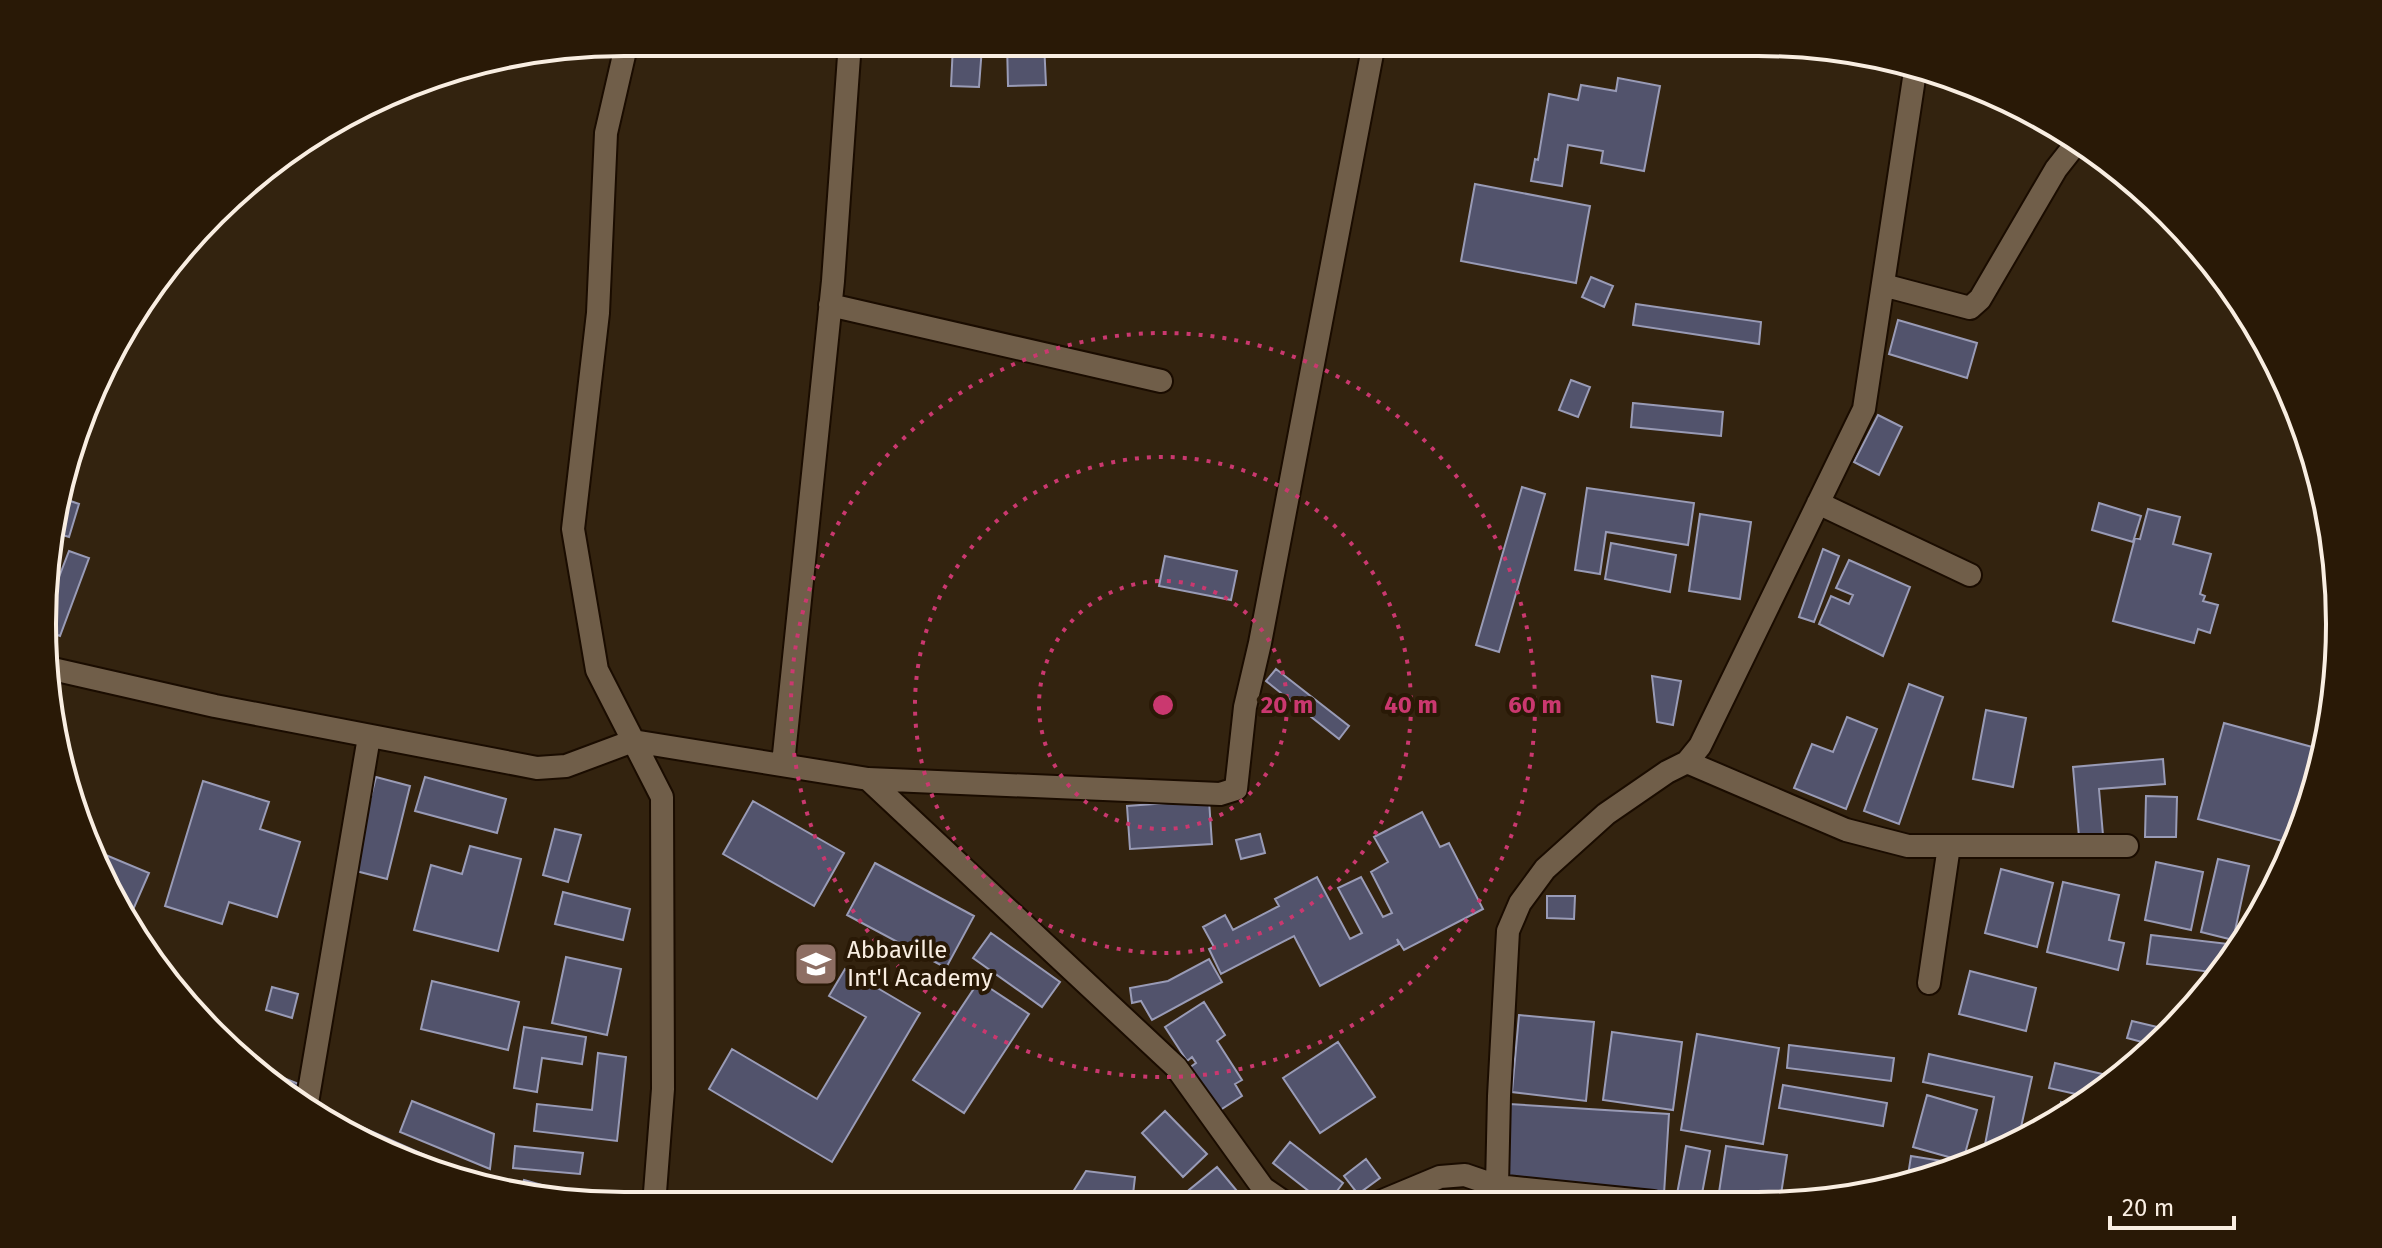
<svg xmlns="http://www.w3.org/2000/svg" width="2382" height="1248" font-family="'Fira Sans',sans-serif">
<style>
.building{fill:#52536c;stroke:#999bb6;stroke-width:2}
.lines{fill:none;stroke-linecap:round;stroke-linejoin:round}
.minor-casing{stroke:#1a0c00;stroke-width:26}
.minor{stroke:#705e49;stroke-width:22}
.ring{fill:none;stroke:#ca386f;stroke-width:4;stroke-dasharray:4 8}
.labels{text-anchor:middle;stroke-width:8;stroke-linejoin:round;paint-order:stroke}
.poi-label{font-size:24px;fill:#f9eee2;stroke:#291906;text-anchor:start}
.rim{fill:none;stroke:#f9eee2;stroke-width:4}
.centre{fill:#ca386f;stroke:#291906;stroke-width:4}
.ring-label{font-size:24px;text-anchor:middle;font-weight:bold;fill:#ca386f;stroke:#291906;stroke-width:8;stroke-linejoin:round;paint-order:stroke}
</style>
<rect width="100%" height="100%" fill="#33230f"/>
<!-- building -->
<path class="building" d="M1044,42L1046,85L1008,86L1007,43Z
M953,45L982,47L979,87L951,86Z
M1618,78L1660,86L1644,171L1601,163L1603,151L1568,145L1562,186L1531,181L1535,159L1538,160L1549,94L1578,100L1581,85L1616,91Z
M1475,184L1590,206L1576,283L1461,261Z
M1591,277L1613,286L1604,307L1582,297Z
M1636,304L1761,322L1759,344L1633,325Z
M1898,320L1977,343L1967,378L1889,354Z
M1571,380L1590,387L1578,417L1559,410Z
M1633,403L1723,412L1721,436L1631,427Z
M1878,415L1902,427L1879,475L1854,462Z
M1522,487L1545,494L1499,652L1476,645Z
M1587,488L1694,503L1688,545L1606,532L1600,574L1575,570Z
M59,497L79,504L69,537L56,533Z
M2099,503L2141,516L2133,542L2092,530Z
M2148,509L2180,517L2173,544L2211,554L2200,594L2205,596L2203,601L2218,605L2210,633L2198,629L2194,643L2113,621L2135,538L2140,539Z
M1700,514L1751,522L1740,599L1689,591Z
M1611,543L1676,555L1670,592L1605,579Z
M1823,549L1839,556L1814,622L1799,617Z
M69,551L89,558L60,636L46,631L49,603Z
M1165,556L1237,571L1231,600L1159,586Z
M1849,560L1910,587L1883,656L1819,624L1831,596L1849,604L1853,595L1836,588Z
M1276,669L1349,726L1339,739L1266,681Z
M1652,676L1681,681L1673,725L1657,722Z
M1909,684L1943,697L1899,824L1864,811Z
M1986,710L2026,718L2013,787L1973,779Z
M1847,717L1877,729L1846,809L1794,788L1812,744L1833,752Z
M2224,723L2316,748L2290,843L2198,819Z
M2163,759L2165,784L2099,789L2103,835L2079,837L2073,767Z
M376,777L410,786L387,879L352,870Z
M425,777L506,799L497,833L415,811Z
M203,781L269,802L260,829L300,842L277,917L229,902L222,924L165,906Z
M2146,796L2177,797L2176,837H2145Z
M1209,800L1212,844L1130,849L1127,806Z
M753,801L844,853L814,906L723,854Z
M1422,812L1440,847L1449,843L1483,909L1404,950L1397,939L1399,944L1320,986L1294,936L1221,974L1209,949L1214,947L1203,927L1225,915L1233,930L1279,906L1275,899L1317,877L1350,939L1362,933L1338,888L1361,877L1383,917L1392,913L1371,872L1388,862L1374,837Z
M555,829L581,835L568,882L543,875Z
M1260,834L1265,853L1241,859L1236,840Z
M470,846L521,859L498,951L414,930L431,865L462,874Z
M89,848L149,873L129,919L102,881Z
M2218,859L2249,866L2233,940L2201,932Z
M2156,862L2203,872L2191,930L2145,920Z
M875,863L974,916L946,968L847,915Z
M2001,869L2053,883L2037,947L1985,933Z
M2063,882L2119,895L2109,940L2124,943L2118,970L2047,952Z
M563,892L630,909L623,940L555,924Z
M1547,896H1575L1574,919L1547,918Z
M991,933L1060,982L1042,1007L973,958Z
M2151,935L2237,945L2219,973L2147,964Z
M566,957L621,969L607,1035L552,1023Z
M1209,959L1222,982L1152,1020L1141,1001L1132,1003L1130,988L1168,981Z
M845,969L920,1013L832,1162L709,1089L732,1049L817,1099L866,1017L829,996Z
M1970,971L2036,988L2026,1031L1959,1014Z
M432,981L519,1002L508,1050L421,1029Z
M979,981L1029,1014L964,1113L913,1080Z
M272,987L298,994L292,1018L266,1010Z
M1204,1002L1225,1035L1217,1041L1242,1080L1235,1084L1242,1096L1217,1112L1189,1068L1196,1063L1192,1057L1187,1061L1165,1027Z
M1519,1015L1594,1022L1586,1101L1512,1092Z
M2132,1021L2170,1030L2153,1045L2127,1038Z
M524,1027L586,1037L582,1064L542,1058L537,1092L514,1088Z
M1612,1032L1682,1042L1673,1110L1603,1100Z
M1697,1034L1779,1048L1763,1144L1681,1130Z
M1338,1042L1375,1097L1320,1133L1283,1078Z
M1789,1045L1894,1058L1891,1081L1787,1068Z
M598,1053L626,1057L617,1141L534,1131L537,1104L592,1110Z
M1929,1054L2032,1077L2018,1141L1997,1153L1984,1150L1994,1097L1923,1082Z
M2055,1063L2115,1077L2114,1079L2093,1098L2049,1088Z
M276,1075L304,1086L300,1098L274,1080Z
M1783,1085L1887,1103L1883,1126L1779,1108Z
M1927,1095L1977,1110L1963,1161L1913,1147Z
M412,1101L494,1134L490,1169L400,1132Z
M2061,1102L2082,1108L2057,1121Z
M1509,1104L1669,1114L1664,1194L1504,1184Z
M1165,1111L1207,1154L1183,1177L1142,1133Z
M348,1121L427,1156L422,1167L366,1146L344,1130Z
M1290,1142L1343,1183L1328,1203H1324L1273,1163Z
M515,1146L583,1153L580,1174L513,1168Z
M1686,1146L1710,1151L1701,1199L1677,1194Z
M1726,1146L1787,1155L1780,1201L1718,1199Z
M1911,1156L1967,1165L1907,1182Z
M1366,1159L1380,1178L1358,1194L1344,1176Z
M1217,1167L1247,1203H1200L1189,1190Z
M1086,1171L1135,1177L1132,1203H1066Z
M524,1180L602,1202L601,1205H586L520,1194Z"/>
<g class="lines">
<!-- minor casing -->
<g class="minor-casing">
<path id="minor" d="M627,42L606,133L598,313L573,529L597,670L662,797L663,1089L654,1205
M1883,285L1970,308L1980,299L2056,169L2078,141
M830,305L1161,381
M1818,503L1970,575
M44,667L215,706L537,768L566,766L633,741L868,779L1220,794L1236,789L1245,707L1260,643L1374,43
M1687,762L1846,830L1908,846H2127
M783,764L833,281L850,42
M868,779L1176,1067L1263,1188L1285,1203
M1929,983L1949,846
M307,1103L369,737
M1497,1186L1499,1096L1508,931L1520,903L1545,869L1606,814L1667,772L1687,762L1700,746L1864,409L1916,65
M1380,1202L1440,1177L1465,1175L1497,1186L1653,1202"/>
</g>
<!-- minor -->
<use href="#minor" class="minor"/>
</g>
<!-- distance rings -->
<g class="ring">
<circle cx="1163" cy="705" r="124"/>
<circle cx="1163" cy="705" r="248"/>
<circle cx="1163" cy="705" r="372"/>
</g>
<!-- icons -->
<defs>
<g id="school-square" transform="scale(2.3)"><rect x="-9" y="-9" width="18" height="18" rx="4" fill="#8d6e63" stroke="#291906"/><path d="M0-5L7-2L0 1L-7-2ZM-4 1L0 2.5L4 1V4Q0 6-4 4Z" fill="#fff"/></g>
</defs>
<g fill-rule="evenodd">
<use href="#school-square" x="816" y="964"/>
</g>
<g class="labels">
<!-- poi labels -->
<g class="poi-label">
<text x="847" y="958">Abbaville<tspan x="847" dy="28">Int'l Academy</tspan></text>
</g>
</g>
<!-- crop -->
<path d="M0 0H2382V1248H0ZM624 56H1758A568 568 0 0 1 2326 624V624A568 568 0 0 1 1758 1192H624A568 568 0 0 1 56 624V624A568 568 0 0 1 624 56Z" fill="#291906" fill-rule="evenodd"/>
<path class="rim" d="M624 56H1758A568 568 0 0 1 2326 624V624A568 568 0 0 1 1758 1192H624A568 568 0 0 1 56 624V624A568 568 0 0 1 624 56Z"/>
<circle cx="1163" cy="705" r="12" class="centre"/>
<g class="ring-label">
<text x="1287" y="713">20 m</text>
<text x="1411" y="713">40 m</text>
<text x="1535" y="713">60 m</text>
</g>
<!-- scale -->
<path d="M2110 1216v12h124v-12" fill="none" stroke="#f9eee2" stroke-width="4"/>
<text x="2122" y="1216" font-size="24" fill="#f9eee2" stroke="#291906" stroke-width="6" paint-order="stroke">20 m</text>
</svg>
